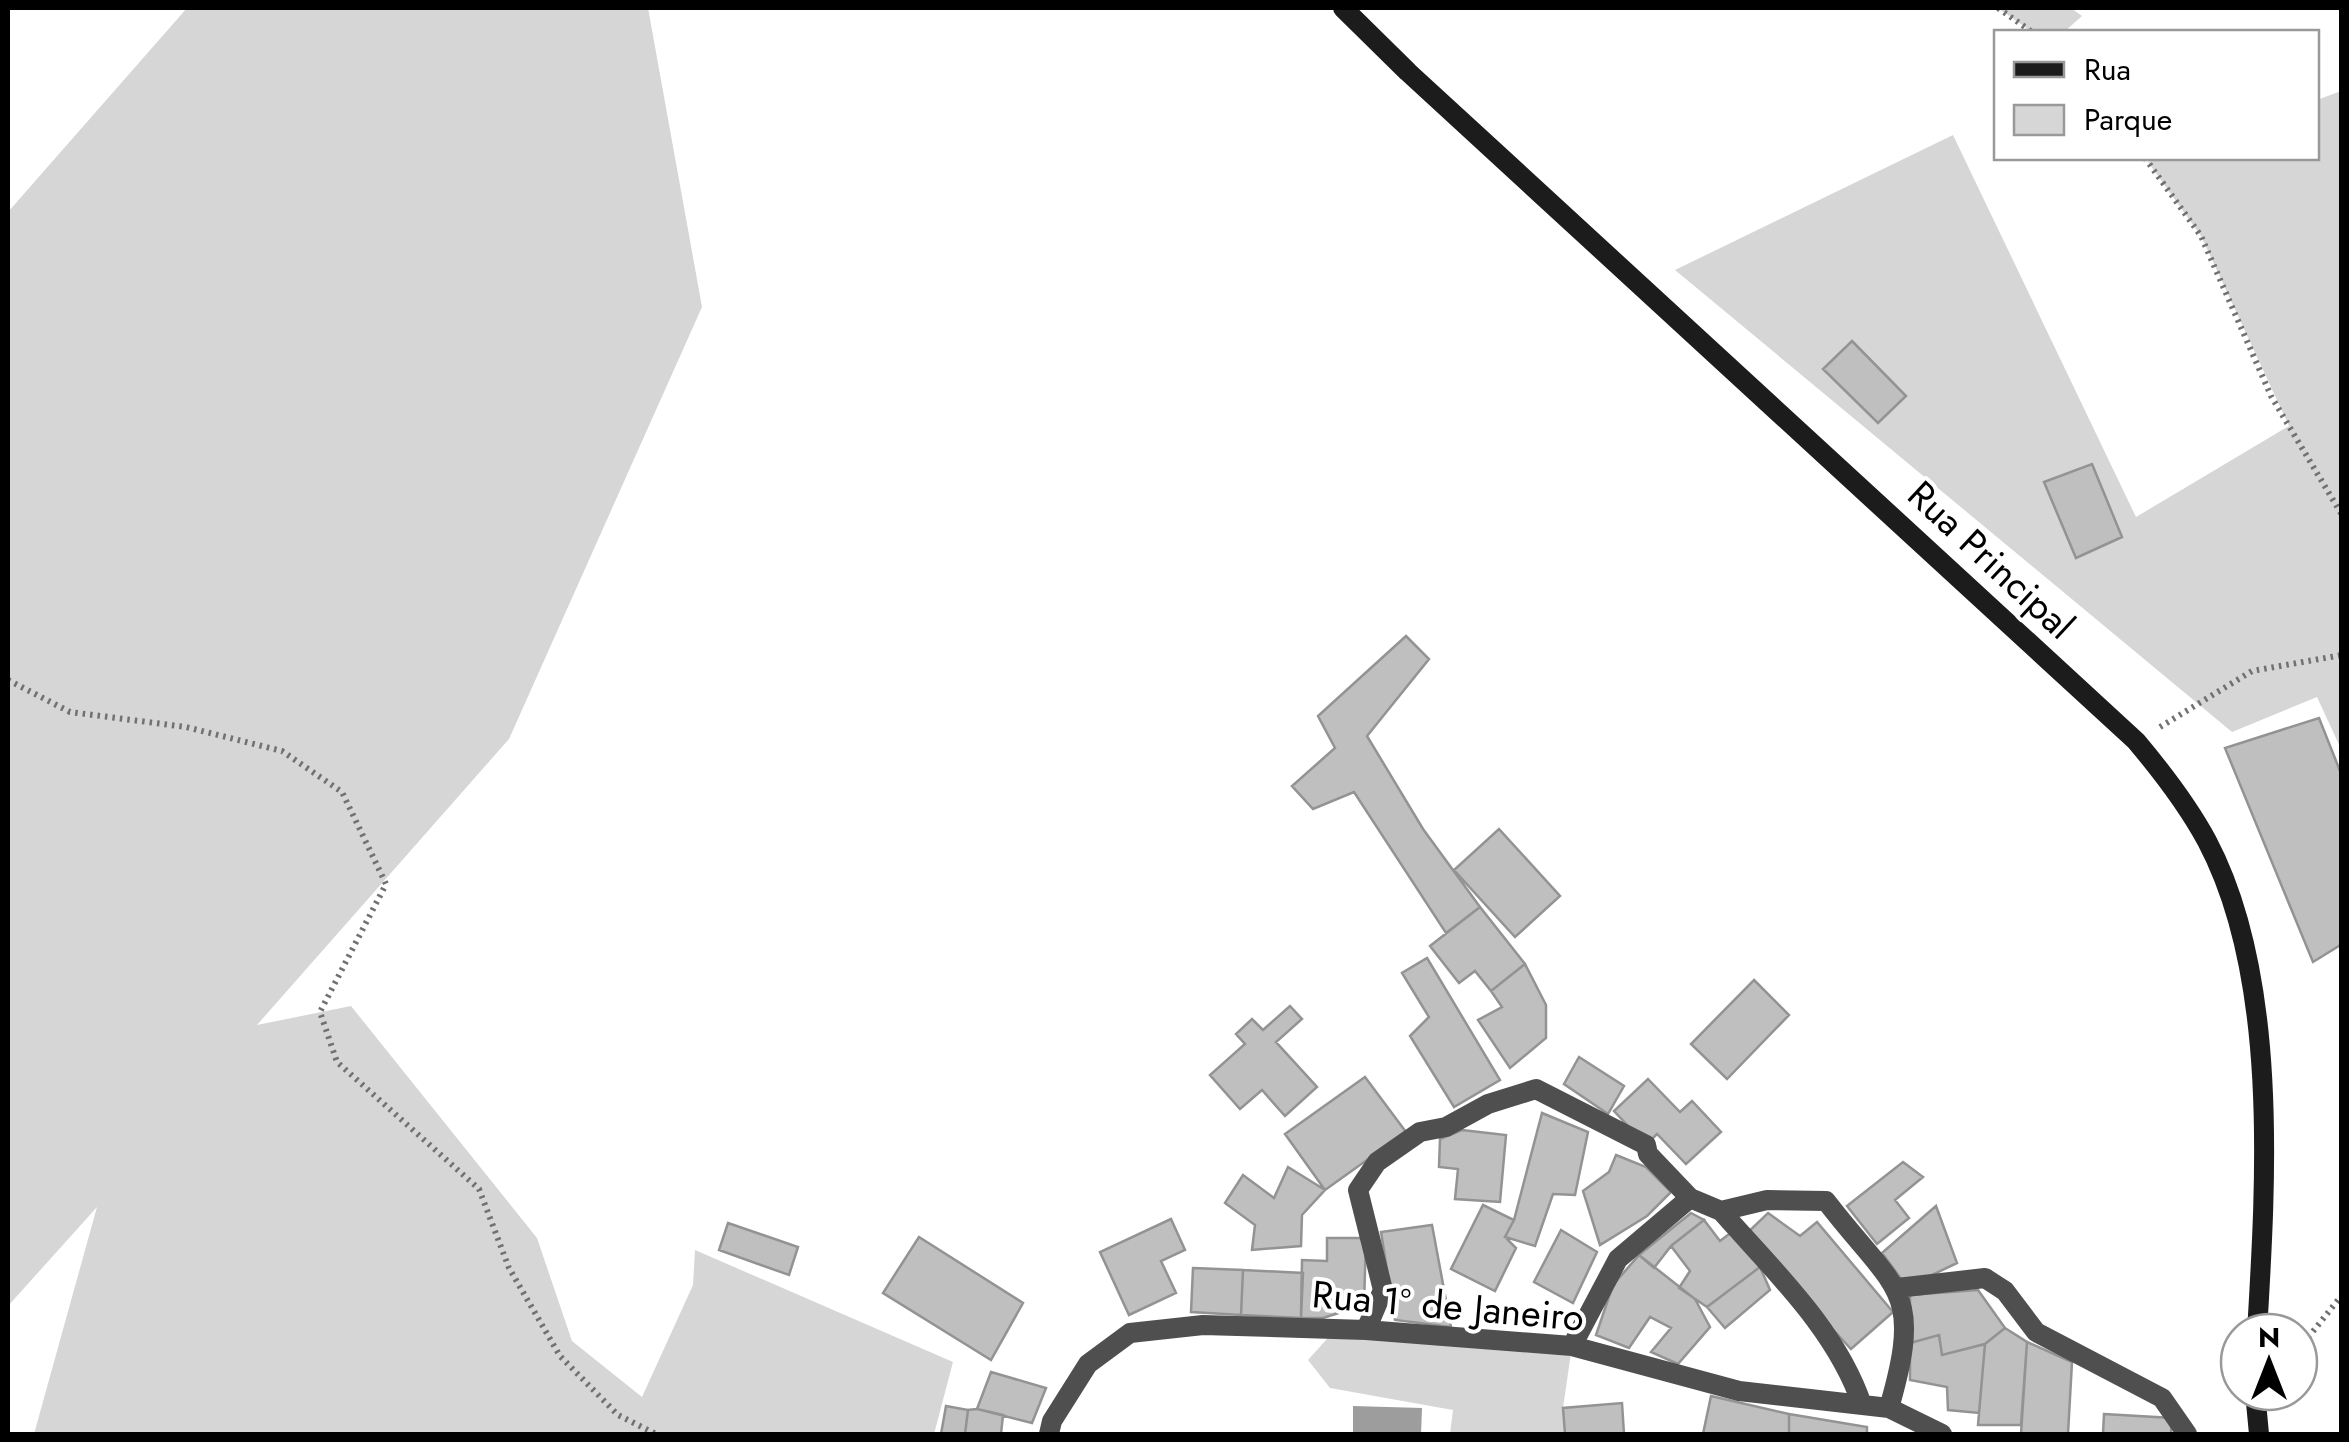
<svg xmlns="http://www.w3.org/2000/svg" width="2349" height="1442" font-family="Jost,sans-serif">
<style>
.green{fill:#d6d6d6}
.water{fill:#9d9d9d}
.building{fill:#bfbfbf;stroke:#939393;stroke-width:2.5}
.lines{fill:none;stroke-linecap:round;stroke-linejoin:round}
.path{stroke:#717171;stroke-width:6;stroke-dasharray:2.5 5;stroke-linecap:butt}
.street{stroke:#4f4f4f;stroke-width:20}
.secondary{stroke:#1c1c1c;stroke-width:20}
.labels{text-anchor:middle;stroke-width:8;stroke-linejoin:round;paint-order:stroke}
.street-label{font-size:38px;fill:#000;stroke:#fff}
</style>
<rect width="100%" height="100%" fill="#fff"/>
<!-- green -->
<path class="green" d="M187,8H648L702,307L509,739L257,1025L351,1006L537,1238L572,1341L642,1397L693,1285L695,1250L953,1362L934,1434H34L97,1207L8,1306V212Z
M1998,8H2071L2082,16L2064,32H2032Z
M2341,91V749L2317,697L2232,732L1675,270L1953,135L2136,517L2289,426L2201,236L2148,162L2160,158H2316L2317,100Z
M1335,1330L1572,1346L1563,1408L1564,1434H1450L1453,1410L1330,1388L1308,1360Z"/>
<!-- water -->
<path class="water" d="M1353,1406L1422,1408L1421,1434H1353Z"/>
<!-- building -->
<path class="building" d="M1852,341L1906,396L1878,423L1823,369Z
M2092,464L2122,537L2076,558L2044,482Z
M1406,636L1429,659L1367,736L1423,829L1480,907L1446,933L1354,792L1313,809L1292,786L1335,748L1318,716Z
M2319,718L2342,776V944L2313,962L2225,748Z
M1499,829L1560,896L1515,937L1454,870Z
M1480,907L1525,964L1491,991L1475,971L1459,983L1430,946Z
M1427,958L1500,1080L1454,1107L1410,1036L1429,1017L1402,973Z
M1525,964L1546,1005V1038L1510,1068L1478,1020L1502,1007L1491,991Z
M1754,980L1789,1015L1727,1079L1691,1044Z
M1290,1006L1302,1019L1276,1042L1317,1087L1285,1116L1262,1090L1240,1109L1210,1075L1245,1044L1236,1034L1252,1019L1263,1030Z
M1579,1057L1624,1086L1608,1114L1564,1084Z
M1365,1077L1406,1132L1325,1190L1285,1134Z
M1648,1079L1680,1112L1692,1101L1721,1132L1686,1164L1657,1134L1646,1145L1614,1111Z
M1542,1113L1588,1132L1575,1195L1553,1194L1535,1246L1505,1237L1514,1220Z
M1462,1130L1506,1135L1500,1202L1455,1199L1458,1169L1439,1167L1440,1139Z
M1616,1155L1646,1167L1671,1192L1647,1216L1600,1245L1583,1191L1609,1172Z
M1903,1162L1923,1177L1895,1200L1909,1218L1877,1244L1847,1206Z
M1288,1167L1325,1190L1302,1215L1301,1246L1252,1250L1255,1225L1225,1203L1243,1175L1274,1198Z
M1483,1205L1514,1220L1505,1237L1516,1248L1495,1291L1451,1269Z
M1936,1206L1957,1263L1907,1287L1882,1253Z
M1691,1213L1704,1220L1671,1246L1654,1268L1639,1255Z
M1768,1213L1800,1236L1817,1222L1893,1312L1851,1349L1745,1235Z
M1171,1219L1185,1250L1161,1261L1176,1293L1129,1315L1100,1252Z
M1704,1220L1720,1241L1733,1231L1760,1267L1707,1307L1679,1288L1690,1271L1671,1246Z
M728,1223L798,1247L789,1275L719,1250Z
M1432,1225L1451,1327L1395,1320L1381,1232Z
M1561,1230L1597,1252L1573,1303L1534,1282Z
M919,1237L1023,1303L991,1360L883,1293Z
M1327,1238H1366L1364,1305L1323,1318H1301L1302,1260L1327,1261Z
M1639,1255L1695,1299L1710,1327L1678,1364L1651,1352L1671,1328L1650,1317L1629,1348L1596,1335L1613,1285Z
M1760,1267L1770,1290L1725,1328L1707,1307Z
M1193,1268L1243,1270L1241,1315L1191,1312Z
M1243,1270L1303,1273L1301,1318L1241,1315Z
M1978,1290L2005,1328L1985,1344L1942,1355L1939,1335L1910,1343V1295Z
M2005,1328L2027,1342L2021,1425H1978L1985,1344Z
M1939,1335L1942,1355L1985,1344L1979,1413L1948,1410L1947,1387L1910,1380V1343Z
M2027,1342L2072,1362L2068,1434H2021Z
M991,1372L1046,1388L1032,1423L977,1409Z
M1711,1396L1789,1414V1434H1703Z
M1622,1403L1624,1434H1565L1563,1408Z
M946,1406L968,1410L965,1434H941Z
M977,1409L1003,1415L1001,1434H965L968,1410Z
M1789,1414L1867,1427V1434H1789Z
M2104,1414L2172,1418L2171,1434H2103Z"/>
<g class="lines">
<!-- path -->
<path class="path" d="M1998,8L2032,32
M2145,158L2201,236L2271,396L2342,515
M8,680L70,712L186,727L282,751L342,792L386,884L320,1012L337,1062L479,1189L509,1268L560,1356L618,1415L656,1434
M2160,727L2252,671L2342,655
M2299,1349L2342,1295"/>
<!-- street -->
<path class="street" d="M1721,1211C1773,1270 1837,1330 1862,1405
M1897,1288L1985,1278L2005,1291L2036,1332L2162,1398L2187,1434
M1366,1330L1383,1290L1358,1190L1377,1162L1420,1132L1446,1127L1488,1104L1536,1089L1646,1145L1648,1154L1690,1198L1721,1211L1767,1200L1826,1201C1896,1292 1924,1287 1889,1408
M1572,1346L1618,1259L1690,1198
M1049,1434L1052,1421L1088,1364L1130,1333L1203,1325L1366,1330L1572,1346L1739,1391L1889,1408L1942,1434"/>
<!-- secondary -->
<path class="secondary" d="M1343,8L1408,72L2136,741C2163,773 2187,804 2207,841C2279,977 2266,1182 2257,1332
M2255,1392L2259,1434"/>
</g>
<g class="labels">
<!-- street labels -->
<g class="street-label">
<text transform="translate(1991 560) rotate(43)" y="13">Rua Principal</text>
<text transform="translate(1448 1306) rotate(5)" y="13">Rua 1º de Janeiro</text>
</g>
</g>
<!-- border -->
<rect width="2349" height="1442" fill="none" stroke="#000000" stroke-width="20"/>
<!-- legend -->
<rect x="1994" y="30" width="325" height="130" fill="#ffffff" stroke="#999999" stroke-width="2.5"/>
<rect x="2014" y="62" width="50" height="15" fill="#1c1c1c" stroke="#999999" stroke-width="2.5"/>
<text x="2084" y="80" font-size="30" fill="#000000">Rua</text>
<rect x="2014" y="105" width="50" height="30" fill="#d6d6d6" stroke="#999999" stroke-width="2.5"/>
<text x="2084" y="130" font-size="30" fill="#000000">Parque</text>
<!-- north arrow -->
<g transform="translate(2269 1362)"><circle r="48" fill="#ffffff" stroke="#999999" stroke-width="2.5"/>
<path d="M0-8L18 38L0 25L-18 38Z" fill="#000000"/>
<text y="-15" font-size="28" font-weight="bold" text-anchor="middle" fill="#000000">N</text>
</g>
</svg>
